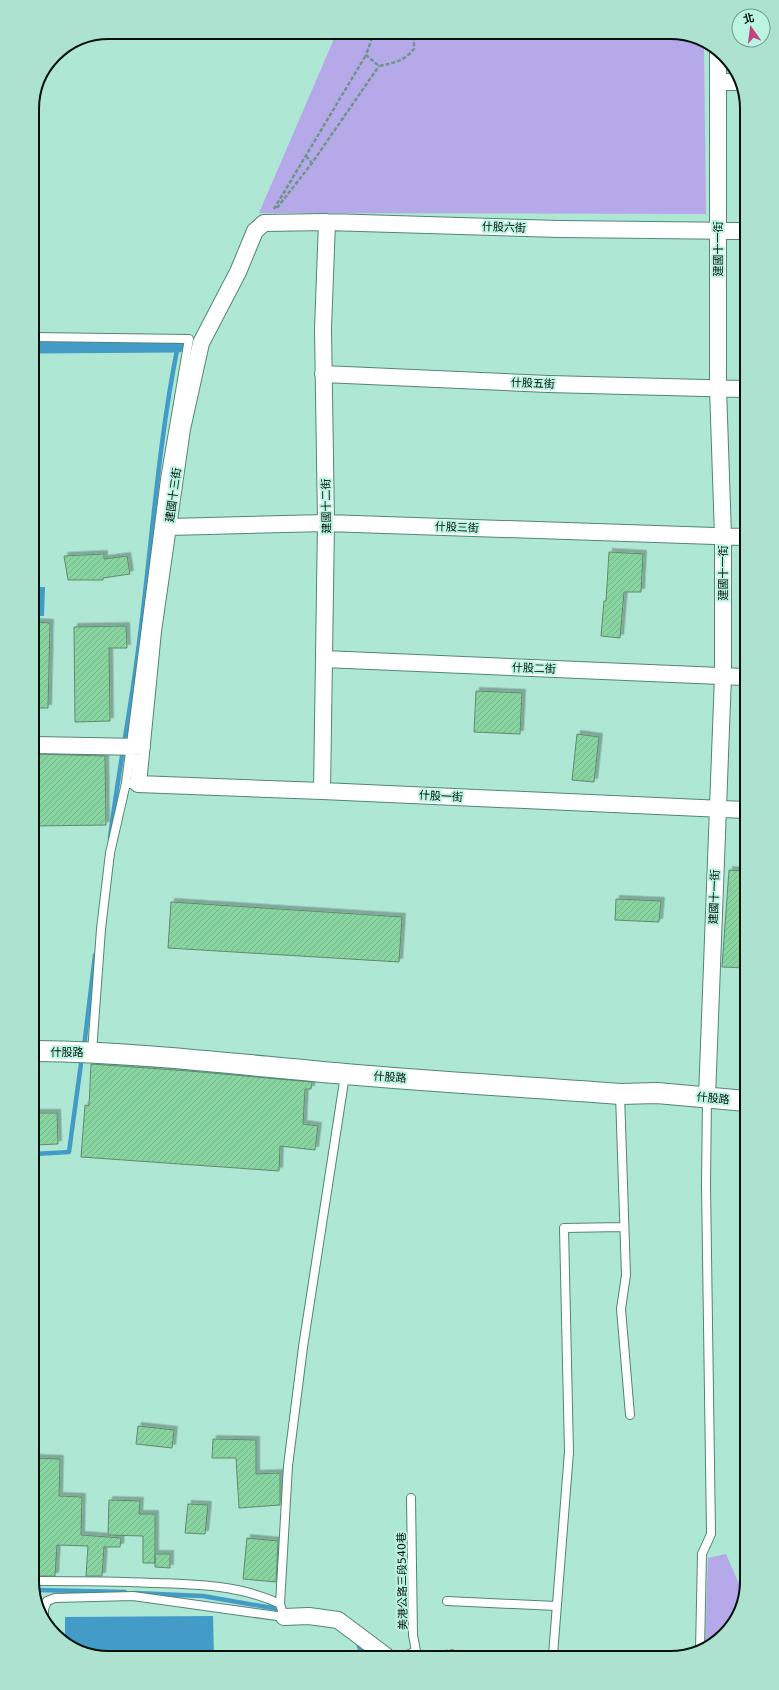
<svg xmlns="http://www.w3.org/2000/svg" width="779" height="1690" font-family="'DejaVu Sans','Noto Sans TC',sans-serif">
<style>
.green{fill:#b6a9ea}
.water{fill:#439cc8}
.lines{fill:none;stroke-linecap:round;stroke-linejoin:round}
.stream{stroke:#439cc8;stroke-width:4.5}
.canal{stroke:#439cc8;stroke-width:15}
.building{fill:url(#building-hatch);stroke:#618a6d;filter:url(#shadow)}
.service-casing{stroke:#518677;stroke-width:10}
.minor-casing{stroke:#518677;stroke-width:18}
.tertiary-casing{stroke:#518677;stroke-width:22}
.path{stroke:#6d9689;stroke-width:2.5;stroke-dasharray:4 2;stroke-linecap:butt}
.service{stroke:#fff;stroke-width:8}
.minor{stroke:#fff;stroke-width:16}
.tertiary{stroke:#fff;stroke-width:20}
.labels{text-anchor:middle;stroke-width:4;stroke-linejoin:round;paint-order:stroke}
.street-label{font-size:11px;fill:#00100b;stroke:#bcf4e2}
.rim{fill:none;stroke:#00100b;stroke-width:2}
</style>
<defs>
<pattern id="building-hatch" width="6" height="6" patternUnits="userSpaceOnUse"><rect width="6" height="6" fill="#88d5a1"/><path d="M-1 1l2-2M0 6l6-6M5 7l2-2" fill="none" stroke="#74b689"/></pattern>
<filter id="shadow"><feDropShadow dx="3.5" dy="-3.5" stdDeviation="0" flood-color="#0004"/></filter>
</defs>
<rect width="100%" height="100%" fill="#afe7d5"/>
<!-- green -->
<path class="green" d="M337,32H675L704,43L706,214L259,213Z
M726,1554L743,1593L731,1628L705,1647L708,1558Z"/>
<!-- water -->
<path class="water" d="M33,587H45L44,616H34Z
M213,1616L214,1657L104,1658L65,1643V1617Z"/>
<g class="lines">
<!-- stream -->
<path class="stream" d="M110,838C118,773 131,709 139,643C152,544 158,444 178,345
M84,1047L95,955
M35,1154L69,1152L82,1056
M36,1590L125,1592
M135,1593L203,1596L284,1610
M357,1640L361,1652L365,1656"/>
<!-- canal -->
<path class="canal" d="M33,346L178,345"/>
</g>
<!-- building -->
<path class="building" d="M609,552L643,554L641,592H624L620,638L601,636L604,601H606Z
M104,554V559L127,556L130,574L103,578V580H68L64,556Z
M34,622L50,623L48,708H34Z
M126,626L127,648H109L110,721L75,722L74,627Z
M476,691L522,693L520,734L474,732Z
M577,734L599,737L594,782L572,780Z
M34,754L105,756L106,825L34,826Z
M729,870L745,871V968L722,967Z
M616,899L661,901L659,922L615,920Z
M171,902L402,917L399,962L168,948Z
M91,1064L189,1071L312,1082L311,1089H305L303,1124L318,1126L315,1150L280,1146L279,1171L81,1157L85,1105L89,1106Z
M35,1113H57L58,1144L35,1145Z
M138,1426L174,1430L172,1448L136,1444Z
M213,1439L256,1440V1474L280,1473V1505L239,1508L236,1458H212Z
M36,1458L60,1459L59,1496L82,1497L81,1535L121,1538L120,1547H104L102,1576H86L88,1546L57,1545L55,1576H36Z
M109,1500L140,1501L139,1514H155V1563H143V1536L108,1535Z
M188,1504L208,1505L205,1534L185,1533Z
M247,1538L278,1541L276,1582L243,1579Z
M155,1554H170V1568L155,1567Z"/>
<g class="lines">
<!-- service casing -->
<g class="service-casing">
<path id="service" d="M33,337L189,339L165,479L126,783
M92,1052L101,929L110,853L126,783L130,784
M620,1094L626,1275L621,1309L630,1415
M36,1581C75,1581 113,1581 152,1583C195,1584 241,1585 280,1604
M447,1601L556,1606
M44,1617V1609L47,1601L55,1598L133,1596L284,1617L280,1604L288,1466L303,1347L345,1075
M700,1650L702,1554L711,1534L706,1184L707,1098
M553,1655L569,1452L564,1228L623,1227
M405,1656L416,1651L413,1635L411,1498"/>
</g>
<!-- minor casing -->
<g class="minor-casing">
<path id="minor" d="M718,82H741
M743,231L559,229L327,222L264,223L255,231L238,272L201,343L182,429L153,631L138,784L322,791L745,810
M323,374L548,384L744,389
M169,527L326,523L744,537
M324,659L744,677
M34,745L142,747
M322,791L326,523L323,329L327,222
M707,1097L723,676V536L718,388V50
M284,1617L309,1616L338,1620L386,1656"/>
</g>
<!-- tertiary casing -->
<g class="tertiary-casing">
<path id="tertiary" d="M35,1051C139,1052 242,1065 345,1074C437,1082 528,1087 620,1094L657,1093L746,1101"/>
</g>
<!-- path -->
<path class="path" d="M374,32L366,55L379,66C394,63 404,61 414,49V37L425,32
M306,156L312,163
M277,208L312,163L379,66
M274,209L366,55
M426,1653L455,1650"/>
<!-- service -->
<use href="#service" class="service"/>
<!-- minor -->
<use href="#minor" class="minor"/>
<!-- tertiary -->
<use href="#tertiary" class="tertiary"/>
</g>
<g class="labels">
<!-- street labels -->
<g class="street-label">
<text transform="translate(504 227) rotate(2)" y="4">什股六街</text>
<text transform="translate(718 249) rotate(-90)" y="4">建國十一街</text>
<text transform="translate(533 383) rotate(2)" y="4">什股五街</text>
<text transform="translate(173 495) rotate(-82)" y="4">建國十三街</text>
<text transform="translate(326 506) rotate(-91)" y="4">建國十二街</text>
<text transform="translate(457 527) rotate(2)" y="4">什股三街</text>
<text transform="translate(723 573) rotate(-90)" y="4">建國十一街</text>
<text transform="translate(534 668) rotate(2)" y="4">什股二街</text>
<text transform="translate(441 796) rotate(3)" y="4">什股一街</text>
<text transform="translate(714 897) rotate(-88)" y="4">建國十一街</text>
<text x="67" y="1056">什股路</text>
<text transform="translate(390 1077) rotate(4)" y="4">什股路</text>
<text transform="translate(713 1098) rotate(5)" y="4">什股路</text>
<text transform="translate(402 1581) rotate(-91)" y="4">美港公路三段540巷</text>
</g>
</g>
<!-- crop -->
<path d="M0 0H779V1690H0ZM109 39H670A70 70 0 0 1 740 109V1581A70 70 0 0 1 670 1651H109A70 70 0 0 1 39 1581V109A70 70 0 0 1 109 39Z" fill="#ade2d1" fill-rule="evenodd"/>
<path class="rim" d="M109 39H670A70 70 0 0 1 740 109V1581A70 70 0 0 1 670 1651H109A70 70 0 0 1 39 1581V109A70 70 0 0 1 109 39Z"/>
<!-- north arrow -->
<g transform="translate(751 28) rotate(346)"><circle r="19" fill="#bcf4e2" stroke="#71998c"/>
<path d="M0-3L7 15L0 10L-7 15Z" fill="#c64083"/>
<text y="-6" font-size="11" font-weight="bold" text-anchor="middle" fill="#00100b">北</text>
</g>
</svg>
